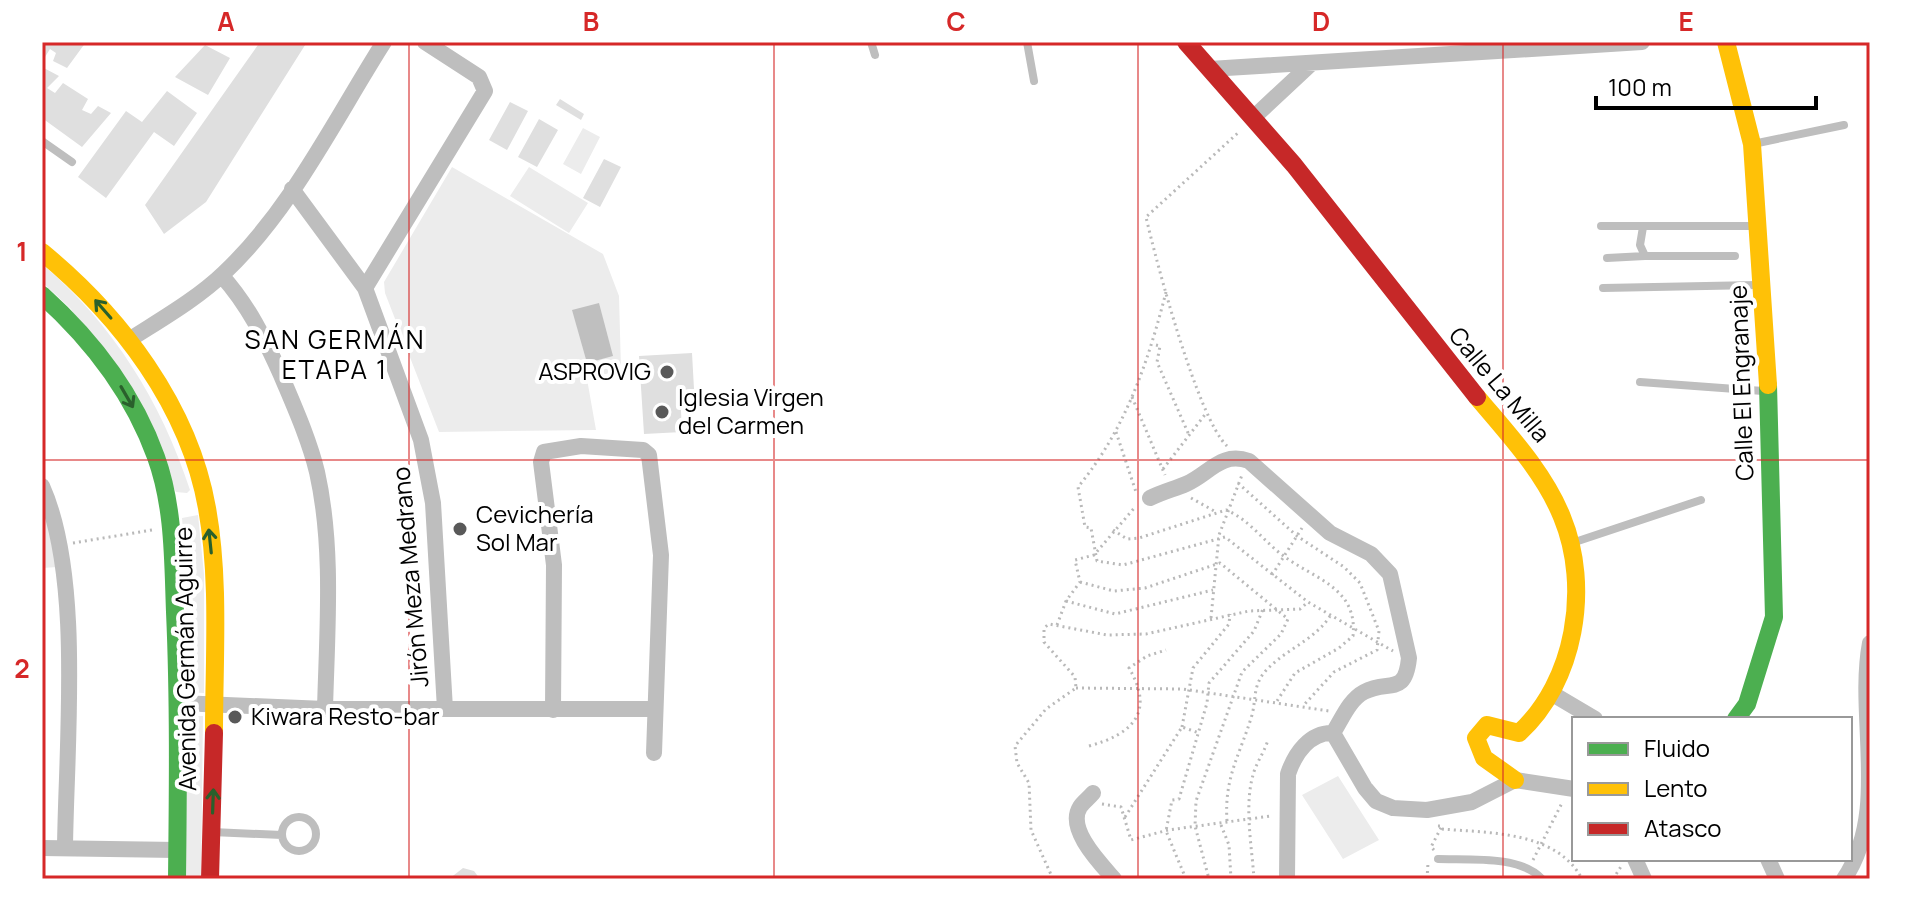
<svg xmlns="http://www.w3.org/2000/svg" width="1912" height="921" font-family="Manrope,sans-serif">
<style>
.green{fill:#ececec}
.water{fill:#bfbfbf}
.building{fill:#dfdfdf}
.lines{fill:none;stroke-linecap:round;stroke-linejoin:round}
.path{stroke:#b9b9b9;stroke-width:3;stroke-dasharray:2 4;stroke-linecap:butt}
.lane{stroke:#bebebe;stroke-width:8}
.street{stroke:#bebebe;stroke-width:16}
.fast{stroke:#4caf50;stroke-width:18}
.slow{stroke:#ffc107;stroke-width:18}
.jam{stroke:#c62828;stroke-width:18}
.oneway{stroke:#2a602c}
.grid{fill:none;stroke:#d62828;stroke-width:2;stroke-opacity:0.55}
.poi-dot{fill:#595959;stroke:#fff;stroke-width:3}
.labels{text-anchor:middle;stroke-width:8;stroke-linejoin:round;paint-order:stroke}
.poi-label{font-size:24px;fill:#000;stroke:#fff;text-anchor:start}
.street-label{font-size:24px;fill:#000;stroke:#fff}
.neighbourhood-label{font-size:26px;letter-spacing:2px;fill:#000;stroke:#fff}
.neatline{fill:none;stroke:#d62828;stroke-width:3}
.grid-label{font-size:26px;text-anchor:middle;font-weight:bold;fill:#d62828}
</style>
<rect width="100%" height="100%" fill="#fff"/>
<!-- green -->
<path class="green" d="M583,128L600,137L581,174L563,164Z
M452,167L603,254L619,296L621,370L587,379L596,430L439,432L385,293L384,282Z
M529,167L588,203L569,233L510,196Z
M42,264C113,324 161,401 190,490L187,493L176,492L71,309L42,282Z
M42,497L58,567L42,568Z
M198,515L204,574V693L184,692L187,577L182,518Z
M188,716H203L201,879H185Z
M1338,776L1379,840L1343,859L1302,795Z"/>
<!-- water -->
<path class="water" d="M599,303L613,356L587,363L572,310Z"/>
<!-- building -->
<path class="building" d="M42,42H86L67,68L53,61L56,53L50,49L45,57Z
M260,42H307L206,202L164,234L145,205Z
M205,45L230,58L208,95L175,77Z
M42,67L59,76L47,88L55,93L63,83L88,99L82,110L91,114L98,106L111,113L82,147L42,118Z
M167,91L197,113L174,146L154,132L106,198L78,177L126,111L142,122Z
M560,99L584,114L581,120L556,105Z
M510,102L528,111L507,150L489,140Z
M539,119L558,130L537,167L518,157Z
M604,159L621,167L600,207L583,198Z
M692,353L694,389L680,390L682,432L644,434L639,356Z
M463,868L474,871L480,879H449Z"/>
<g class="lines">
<!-- path -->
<path class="path" d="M1166,292C1148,363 1125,430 1078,487L1085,527L1091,528L1097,561L1123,565L1225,537L1308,602
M1156,345L1160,346L1157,362L1189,435
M1132,397L1165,475
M1116,432L1136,492
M1227,446C1198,419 1156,261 1146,217L1240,131
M1163,469L1207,412
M1238,483L1297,536L1344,567L1360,583L1379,631L1377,650L1334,672L1303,706
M1191,498L1216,512
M1113,530L1127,539L1139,538L1226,510C1249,519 1265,543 1285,557C1315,579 1358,588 1353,636L1339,648L1295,673L1277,701
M73,543L152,530
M1272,575L1302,528
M1080,582L1114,591L1145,588L1220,563L1288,619L1281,634L1242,672L1196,801L1195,826L1209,879
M1066,601L1115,614L1213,590
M1211,618L1219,535L1242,475
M1057,625L1066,601L1080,582L1075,560L1094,555L1136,506
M1076,688L1183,689L1329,711
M1182,727L1193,668L1229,624L1230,614
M1089,746C1133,734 1155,712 1129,668L1147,656L1166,650
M1102,804L1121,807L1131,840L1168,830L1271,816
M1125,817L1182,727L1199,733
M1227,821C1224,777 1240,755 1252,715C1256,700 1253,688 1263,674C1282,650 1316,641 1332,613
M1221,825L1229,845L1231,879
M1442,829C1489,833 1557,831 1582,879
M1434,850L1431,847L1442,826H1434
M1533,860L1562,803
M1053,879L1031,830L1029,783L1017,763L1015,746L1046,709L1076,688L1075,677L1044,642V628L1049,624L1107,635L1146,634L1249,611L1300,609L1308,602L1393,651
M1186,879L1166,831L1172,800L1179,799L1207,703L1209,683L1254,631L1263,609
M1254,879C1252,847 1244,807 1253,775C1256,763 1264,753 1268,740
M1427,879L1428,863
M1613,879L1622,865"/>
<!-- lane -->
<path class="lane" d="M871,42L875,55
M1027,42L1034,81
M42,141L72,162
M1753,144L1844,125
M1601,226H1756
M1643,227L1640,245L1645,256H1735
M1607,258L1645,256
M1603,288L1757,285
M1640,382L1763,391
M1572,543L1701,500
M282 834a17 17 0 1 1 34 0a17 17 0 1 1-34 0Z
M212,832L282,835
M1438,859C1469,860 1520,855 1542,879"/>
<!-- street -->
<path class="street" d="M1210,69L1642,42
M1253,118L1312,63
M292,189L365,288L421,440L433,503L445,709
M222,276C248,305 265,339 281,375C294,406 309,439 317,472C334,548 327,631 325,709
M365,288L485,91L479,77L425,42
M129,340C160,320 197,299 224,273C291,210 335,119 384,42
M42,486C83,577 66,746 65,848
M1150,498C1162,492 1174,489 1186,484C1209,474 1221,451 1249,461L1330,533L1371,554L1390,574L1409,658C1405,697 1389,679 1364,692C1349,700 1342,719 1333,733
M1551,693L1595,719
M179,703L325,709H654
M553,710L554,565L541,462L544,452L581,446L643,450L649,455L661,555L654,753
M1333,733L1365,788L1376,801L1393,808L1427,810L1472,802L1515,780L1574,789
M1093,793C1089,798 1083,802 1080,807C1066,829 1101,864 1114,879
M42,848L177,850
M1635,859L1644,879
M1768,859L1777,879
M1287,879L1288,774C1295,753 1310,732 1333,733
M1844,879C1890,811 1856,718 1870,643"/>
<!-- fast -->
<path class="fast" d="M42,295C92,340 133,393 156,457C174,507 173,560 175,612C179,701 178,790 177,879
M1736,719L1747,704L1774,617L1768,385"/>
<!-- slow -->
<path class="slow" d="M1726,42L1752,144L1768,385
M42,252C120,316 189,406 207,508C220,580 214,659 214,733
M1477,397C1508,434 1544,472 1562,517C1591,587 1575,682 1519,733L1487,725L1476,738L1484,758L1515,780"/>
<!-- jam -->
<path class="jam" d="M1186,42L1294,165L1477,397
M210,879L214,733"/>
</g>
<!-- one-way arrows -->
<defs><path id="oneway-shaft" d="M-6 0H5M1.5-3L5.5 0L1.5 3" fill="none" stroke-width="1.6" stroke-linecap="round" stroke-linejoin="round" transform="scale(2)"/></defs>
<g class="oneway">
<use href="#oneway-shaft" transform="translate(103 309) rotate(-131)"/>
<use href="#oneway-shaft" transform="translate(127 397) rotate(60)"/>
<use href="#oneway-shaft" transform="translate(210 541) rotate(-96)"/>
<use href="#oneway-shaft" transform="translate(213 801) rotate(-88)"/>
</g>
<!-- grid -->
<path class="grid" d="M409,42V879M774,42V879M1138,42V879M1503,42V879M42,460H1870"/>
<!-- markers -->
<g class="poi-dot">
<circle cx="667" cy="372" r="8"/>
<circle cx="662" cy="412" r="8"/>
<circle cx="460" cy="529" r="8"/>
<circle cx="235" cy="717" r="8"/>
</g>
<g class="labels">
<!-- poi labels -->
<g class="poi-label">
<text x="651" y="380" text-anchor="end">ASPROVIG</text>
<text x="678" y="406">Iglesia Virgen<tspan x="678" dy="28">del Carmen</tspan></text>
<text x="476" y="523">Cevichería<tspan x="476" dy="28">Sol Mar</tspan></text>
<text x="251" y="725">Kiwara Resto-bar</text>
</g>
<!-- street labels -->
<g class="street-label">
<text transform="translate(1742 383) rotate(-92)" y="8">Calle El Engranaje</text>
<text transform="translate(1499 385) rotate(50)" y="8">Calle La Milla</text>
<text transform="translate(411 577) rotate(-95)" y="8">Jirón Meza Medrano</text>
<text transform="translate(186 659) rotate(-91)" y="8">Avenida Germán Aguirre</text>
</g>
<!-- neighbourhood labels -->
<g class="neighbourhood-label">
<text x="335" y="349">SAN GERMÁN<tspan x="335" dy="30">ETAPA 1</tspan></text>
</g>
</g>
<!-- border -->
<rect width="1912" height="921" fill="none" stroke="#ffffff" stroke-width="88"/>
<!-- legend -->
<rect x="1572" y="717" width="280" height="144" fill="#ffffff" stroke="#999999" stroke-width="2"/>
<rect x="1588" y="743" width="40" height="12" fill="#4caf50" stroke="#999999" stroke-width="2"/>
<text x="1644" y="757" font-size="24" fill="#000000">Fluido</text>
<rect x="1588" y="783" width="40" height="12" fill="#ffc107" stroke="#999999" stroke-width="2"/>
<text x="1644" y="797" font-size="24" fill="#000000">Lento</text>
<rect x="1588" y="823" width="40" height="12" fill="#c62828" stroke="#999999" stroke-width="2"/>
<text x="1644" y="837" font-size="24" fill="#000000">Atasco</text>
<!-- scale -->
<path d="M1596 96v12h220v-12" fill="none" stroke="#000000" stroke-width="4"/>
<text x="1608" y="96" font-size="24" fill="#000000" stroke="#ffffff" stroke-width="6" paint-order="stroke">100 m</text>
<rect x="44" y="44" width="1824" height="833" class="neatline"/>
<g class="grid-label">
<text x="226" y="31">A</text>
<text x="591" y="31">B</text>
<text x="956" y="31">C</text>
<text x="1321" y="31">D</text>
<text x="1686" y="31">E</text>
<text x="22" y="261">1</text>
<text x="22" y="678">2</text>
</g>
</svg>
